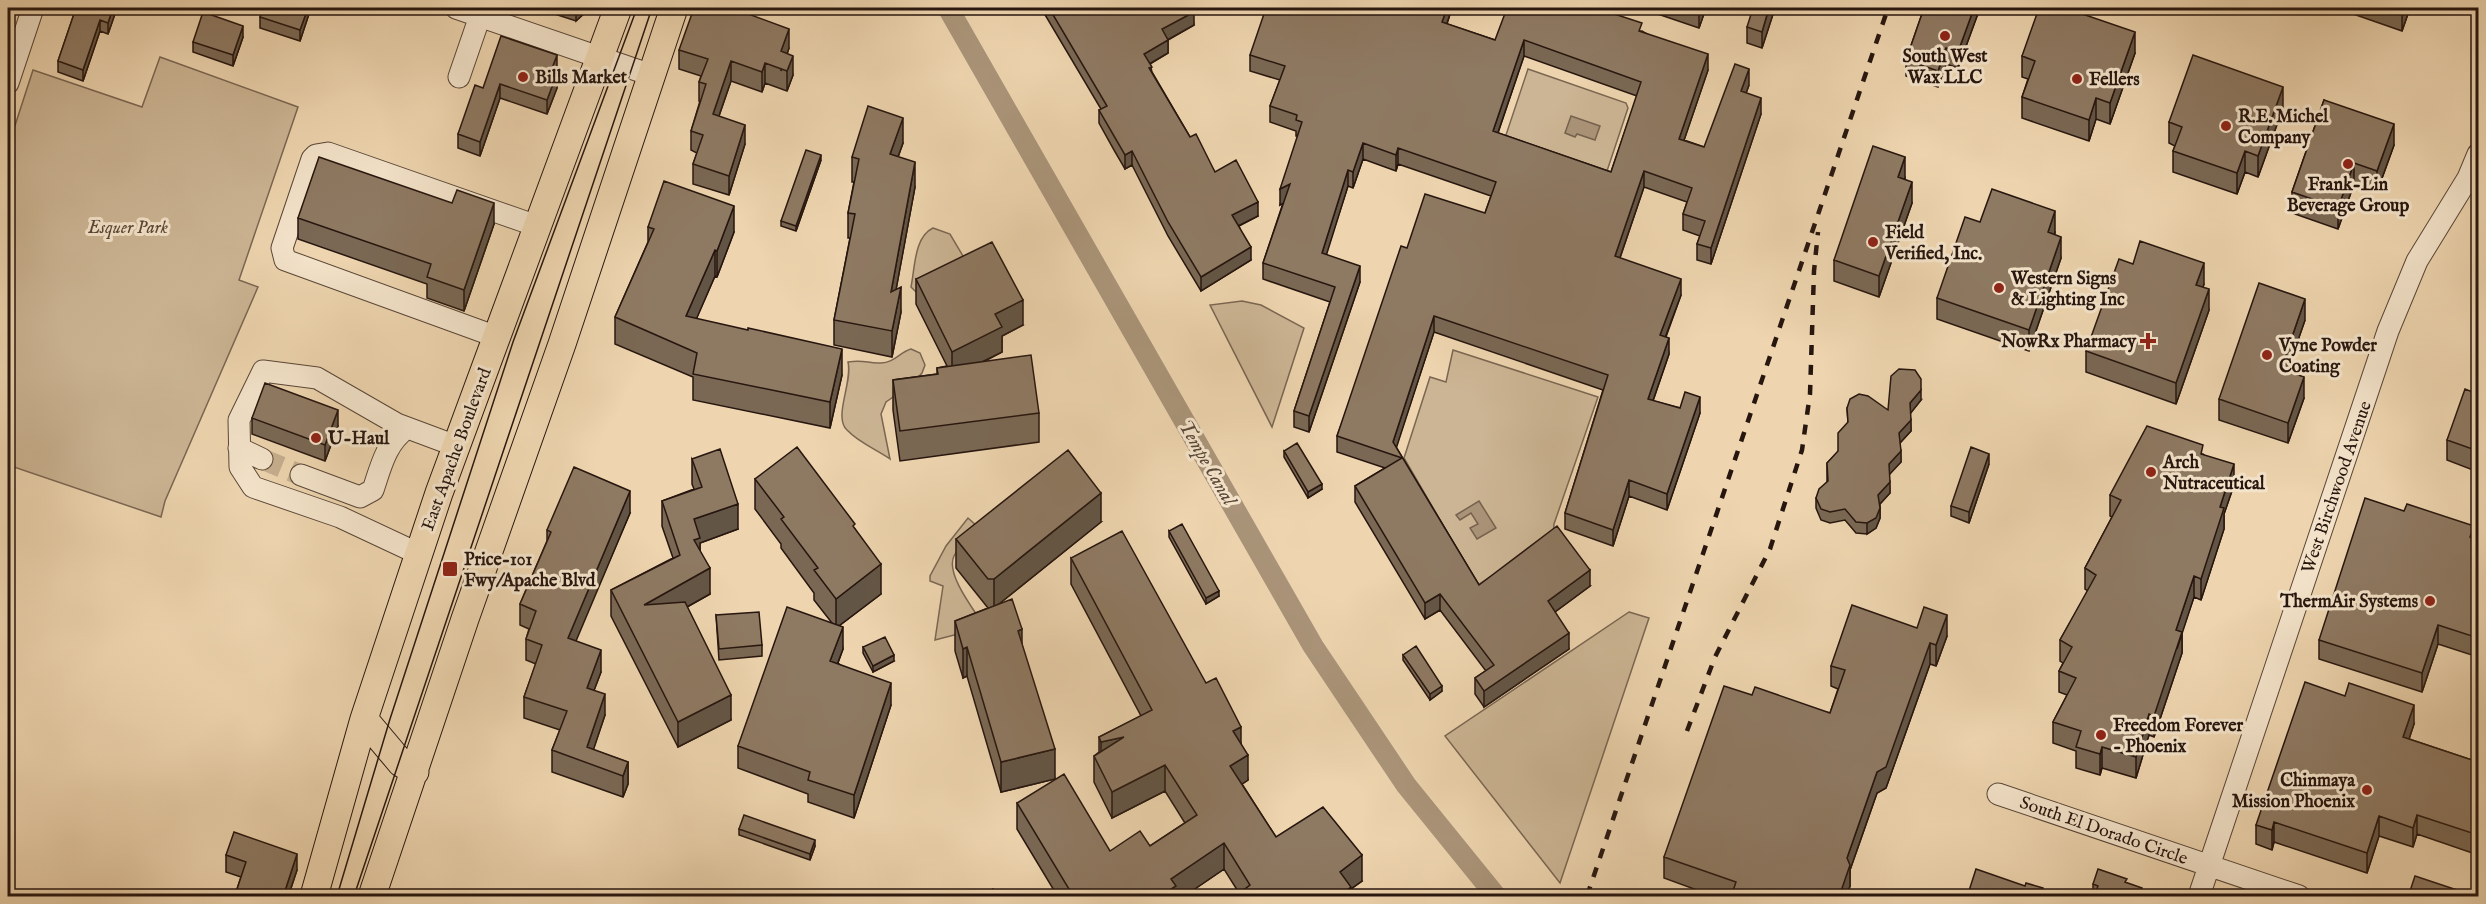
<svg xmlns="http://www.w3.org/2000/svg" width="2486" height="904" font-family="'IM FELL English',serif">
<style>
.green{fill:#ccb594;stroke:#7a6652;stroke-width:1.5}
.water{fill:#aa9479;stroke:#76624f;stroke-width:1.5}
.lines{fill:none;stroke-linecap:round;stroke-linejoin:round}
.canal{stroke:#aa9479;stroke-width:21}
.minor-tunnel{stroke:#c6af8f;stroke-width:21;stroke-dasharray:21 10;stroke-linecap:butt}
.minor-casing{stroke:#594637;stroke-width:23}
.major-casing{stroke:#27160f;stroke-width:29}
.minor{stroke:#f4e4cb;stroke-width:21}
.major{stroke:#eed5af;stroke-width:27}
.tram{stroke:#27160f;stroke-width:1.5}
.rail{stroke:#27160f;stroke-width:4.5;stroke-dasharray:10 10;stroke-linecap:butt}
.wall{fill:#7a6854;stroke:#27160f;stroke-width:1.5;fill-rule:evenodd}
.shaded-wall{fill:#635545;stroke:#27160f;stroke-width:1.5}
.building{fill:#8e7962;stroke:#27160f;stroke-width:1.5;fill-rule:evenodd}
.poi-dot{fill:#8f2418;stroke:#f4e4cb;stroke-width:2}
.labels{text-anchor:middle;stroke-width:6;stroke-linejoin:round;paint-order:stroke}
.poi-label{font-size:18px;font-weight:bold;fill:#27160f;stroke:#f4e4cb;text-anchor:start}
.park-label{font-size:18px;font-style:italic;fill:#594637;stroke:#f4e4cb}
.street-label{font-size:18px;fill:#27160f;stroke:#f4e4cb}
.water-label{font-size:20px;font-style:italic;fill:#5b4839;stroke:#f4e4cb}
</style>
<rect width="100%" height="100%" fill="#eed5af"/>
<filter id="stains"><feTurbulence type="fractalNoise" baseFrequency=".00333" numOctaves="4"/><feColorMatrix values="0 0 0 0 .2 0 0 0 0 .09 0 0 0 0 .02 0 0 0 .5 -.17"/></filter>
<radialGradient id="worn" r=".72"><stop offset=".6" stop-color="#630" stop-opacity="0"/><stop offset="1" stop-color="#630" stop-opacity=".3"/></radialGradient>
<!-- green -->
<path class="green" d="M160,57L298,107L239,280L258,287L165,501L161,517L8,465V147L33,70L142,107Z
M1528,69L1626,103L1628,108L1605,177L1491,180Z
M933,228L950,234L973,273L916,292L911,287C915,268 914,237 933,228Z
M1242,301L1261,305L1304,328L1272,427L1210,305Z
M911,349L920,353L925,365L922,373L912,384L886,402L881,414L890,459C877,450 858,442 847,430C833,417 853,382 848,362C865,359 868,364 881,363C894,363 900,352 911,349Z
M1453,350L1598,397L1554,524L1553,536L1478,585L1404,458L1430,377L1446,382Z
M968,518L978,527C970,536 959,546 954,556C945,574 975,611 985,627L935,640L943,586L930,581V576L946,546Z
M1629,612L1649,618L1560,883L1445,736Z"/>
<!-- water -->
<path class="water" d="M1571,116L1600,126L1595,140L1577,134L1575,137L1565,133Z
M1479,501L1496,528L1477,539L1470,528L1478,524L1471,513L1460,520L1456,515Z"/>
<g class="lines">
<!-- canal -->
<path class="canal" d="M948,8L1313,646L1406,785L1496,896"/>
<!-- minor-tunnel -->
<path class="minor-tunnel" d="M262,459L301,475"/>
<!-- minor casing -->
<g class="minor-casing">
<path id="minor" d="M456,8L651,75
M459,77L480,16
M8,83L33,8
M497,337L285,260L282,248L312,159L316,155L328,153L537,226
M239,448L262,459
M301,475L360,497L373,490C381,466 386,443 407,428
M419,554L340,517L253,487L240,467L239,420L263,371L317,378L397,424L456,446
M1998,794L2299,896
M2199,896L2388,331L2417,261L2468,178L2478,154"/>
</g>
<!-- major casing -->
<g class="major-casing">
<path id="major" d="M364,719L401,763L415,772
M314,896L364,719L439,493L618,8
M372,896L465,619L562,344L674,8"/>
</g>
<!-- minor -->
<use href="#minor" class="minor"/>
<!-- major -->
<use href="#major" class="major"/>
<!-- tram -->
<path class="tram" d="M337,896L390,719L513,342L637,8
M354,896L652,8"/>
<!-- rail -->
<path class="rail" d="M1687,731L1715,657L1770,549L1802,450L1810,394L1814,271L1818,232
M1587,896L1888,8"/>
</g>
<!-- wall -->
<path class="wall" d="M76,8H117L108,34L100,31L83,81L58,72V61Z
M178,8H198L196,14Z
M309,8V14L300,41L260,28V17Z
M536,8H590L576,21Z
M735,8V9L789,48L787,54L793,75L787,91L765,83L762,92L731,81L719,116L745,144L729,195L693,184V164L697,153L691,150V131L700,101H699V82L701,76L679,69V50Z
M1041,8H1191L1194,25L1168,40V53L1150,64L1152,72L1190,137L1215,172L1258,216L1239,226L1251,260L1201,291L1168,236L1132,165L1125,169L1114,150L1099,123V110L1101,109Z
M1452,8L1447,24L1495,40L1642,31L1708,70L1684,140L1704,147L1749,85L1746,93L1761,114L1711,264L1697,260V244L1700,236L1683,230V214L1687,202L1644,187L1620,258L1681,295L1666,337L1669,354L1653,401L1680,408L1700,413L1667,510L1629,496L1613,546L1565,529V513L1603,390L1434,332L1396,447L1479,585L1590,586L1555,612L1569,649L1484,707L1475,694V678L1486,671L1440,610L1425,619L1355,502V486L1385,468L1337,452V436L1407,248L1485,213L1491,196L1398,164L1396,171L1363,159L1353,188L1348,186L1326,254L1360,282L1309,432L1294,427V411L1330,302L1263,279V263L1283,203L1280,205L1298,136H1296V131L1270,122V106L1280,80L1250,71V55ZM1524,56L1637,96L1611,172L1498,133Z
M1640,8H1706L1699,28Z
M1775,8L1762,48L1747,43V27Z
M1924,8H1980L1958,68L1946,64L1938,87L1906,76V60Z
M2336,8H2410L2402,31Z
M243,37L233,66L193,52V42Z
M2135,53L2110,124L2096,119L2089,141L2022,118V97L2028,79L2022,77V56Z
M557,69L556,73L557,88L547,114L500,98L480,156L458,148V134L483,88Z
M2324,100L2394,145L2377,192L2354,184L2338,229L2292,213V192Z
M2283,108L2258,177L2245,172L2237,194L2173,172V151L2175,146L2169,143V122Z
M903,143L898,157L915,187L896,289L901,312L892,357L834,345V320L850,238H848V213L854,182H852V157Z
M821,160L796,231L781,226V221Z
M1905,178V180L1912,203L1879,297L1834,281V260Z
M298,218L494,224L464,311L427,298V284L298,239Z
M1980,222L2055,232V235L2061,258L2029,351L1937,319V298Z
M648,227L734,232L717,277L715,276L696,319L842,375L830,428L693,400V377L615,344V317L648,242Z
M2133,264L2204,284L2203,287L2209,310L2176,404L2086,372V351Z
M916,279L1023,325L1002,336V352L983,362L1039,413V442L900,461L893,410V380L937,374V368L947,366L916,304Z
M2305,320L2287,371L2304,398L2288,443L2219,420V399Z
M2478,382V472L2447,460V440L2475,393Z
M1921,400L1910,413L1911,431L1900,443L1901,462L1889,474L1890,493L1880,504V518L1876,528L1867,534L1856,533L1845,520L1830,523L1821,520L1816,508V498L1827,482V463L1838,452L1848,423L1847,408L1888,410Z
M252,418L338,426L325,461L252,434Z
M1284,451L1322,489L1308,498L1284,457Z
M2203,454L2234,485L2224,514V529L2201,600L2194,597L2182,632V653L2154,737L2149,735L2136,778L2102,768L2100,775L2076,768V751L2053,743V722L2067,695L2059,692V671L2063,663L2060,661V640L2088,591L2085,589V568L2112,517L2110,516V495Z
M692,459L738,529L700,543V551L710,594L687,607L731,720L678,747L611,616V590L673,558L662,526V501L694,489L692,484Z
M1989,464L1969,523L1951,516V506Z
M755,479L855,529L881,594L839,626L843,649L838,663L891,705L854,818L808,802V794L738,768V746L832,623L814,600V593L781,548V544L755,509Z
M630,513L575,641L601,672L594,690L605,715L593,750L628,762V784L623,797L552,772V750L560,730L524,718V697L536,664L526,660V639L529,629L520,625V604L547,541V530Z
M1101,522L1000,603L1022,645L1055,779L1001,792L967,676L963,678L955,651V621L988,608L956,568V539Z
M1169,531L1219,596L1206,604L1169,537Z
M2474,538L2478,540V657L2438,644L2422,692L2319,659V640Z
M1071,558L1206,683L1241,743L1248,780L1242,784L1276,837L1362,881L1351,889V897L1239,893L1224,869L1183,897H1058L1017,829V803L1110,851L1150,846L1185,823L1165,791L1112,818L1094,782V756L1099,752V737L1141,716L1071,584Z
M716,615L762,645V656L719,660Z
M1917,628L1947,636L1936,666L1930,664L1886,788L1877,793L1850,870V886L1846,897H1716L1664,878V857L1752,695L1830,713L1838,689L1831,686V666Z
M863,647L894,661L873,672L863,653Z
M1403,655L1442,691L1430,700L1403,660Z
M2414,724L2409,739L2478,762V855L2417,834L2413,847L2379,836L2367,873L2274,842L2272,850L2256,844V825Z
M739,829L815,846L810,860L739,835Z
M226,855L297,870L288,897H236V892L241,877L226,872Z
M2127,883L2142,897H2093V884Z
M2410,891L2478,897H2410Z"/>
<!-- shaded-wall -->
<path class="shaded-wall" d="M113,8H117L108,34V23Z
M308,8H309V14L300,41V30Z
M576,8H590L576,21Z
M1447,8H1452L1442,38V22Z
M1701,8H1706L1699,28V12Z
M1769,8H1775L1762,48V32Z
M1974,8H1980L1958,68V52Z
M2402,8H2410L2402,31Z
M1194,12V25L1162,43V29Z
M100,20V31L83,81V70Z
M243,26V37L233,66V55Z
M789,29V48L781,71V51Z
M2135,32V53L2110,124V103Z
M1168,40V53L1144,67V54Z
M1524,40V56L1493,147V131Z
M1946,48V64L1938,87V71Z
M1708,54V70L1679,155V139Z
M557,55V69L551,86V71Z
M793,56V75L787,91V71Z
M731,61V81L713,133V114Z
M765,63V83L762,92V72Z
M1749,69V85L1741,107V91Z
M557,73V88L547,114V100Z
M500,84V98L480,156V142Z
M2283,87V108L2258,177V156Z
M1761,98V114L1711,264V248Z
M2096,98V119L2089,141V120Z
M903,118V143L890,179V154Z
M2394,124V145L2377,192V171Z
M745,125V144L729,195V176Z
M1363,143V159L1353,188V172Z
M1398,148V164L1396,171V155Z
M1132,151V165L1125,169V155Z
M2245,151V172L2237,194V173Z
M821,155V160L796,231V226Z
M1905,157V178L1898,198V177Z
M915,162V187L891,317V292Z
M2354,163V184L2338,229V208Z
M1348,170V186L1322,269V253Z
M1644,171V187L1615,272V256Z
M1912,182V203L1879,297V276Z
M1290,184V200L1280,205V189Z
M1258,202V216L1232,229V215Z
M494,203V224L464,311V290Z
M734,206V232L717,277V251Z
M2055,211V232L2048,253V232Z
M2061,237V258L2029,351V330Z
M1251,247V260L1201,291V277Z
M715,250V276L686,343V316Z
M2204,263V284L2196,306V285Z
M1360,266V282L1309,432V416Z
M1681,279V295L1660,351V335Z
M901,287V312L892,357V331Z
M2209,289V310L2176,404V383Z
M2305,299V320L2281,390V369Z
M1023,300V325L1002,336V352L952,377V352L995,314Z
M1434,316V332L1394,455L1393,442Z
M1669,338V354L1648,415V399Z
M842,349V375L830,428V402Z
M2304,377V398L2288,443V423Z
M1921,390V400L1910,414V403Z
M1700,397V413L1667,510V494Z
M338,410V426L325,461V445Z
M1911,420V431L1899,444V433Z
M1901,451V462L1889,475V464Z
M1989,454V464L1969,523V512Z
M2234,464V485L2224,514V529L2201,600V579L2220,507Z
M1629,480V496L1613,546V530Z
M1890,482V493L1878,506V495Z
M1322,484V489L1308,498V492Z
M630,491V513L568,660V638Z
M1101,493V522L994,608V579Z
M738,504V529L700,543V563L694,565V519Z
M1880,508V518L1876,528L1867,534V523Z
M2474,526V545L2470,537Z
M881,564V594L836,628V599Z
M710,568V594L644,631V605Z
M1590,570V586L1548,617V601Z
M2194,576V597L2177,649L2182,632V653L2154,737V716L2176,630Z
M1219,591V596L1206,604V598Z
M1440,594V610L1425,619V603Z
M1947,615V636L1936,666V645Z
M2438,625V644L2422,692V673Z
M843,627V649L830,683V661Z
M1022,629V658L1018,631Z
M1569,633V649L1484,707V691Z
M1930,643V664L1886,788L1877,793L1850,870V886L1846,897H1839L1847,858L1877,772Z
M967,647V676L963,678V649Z
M601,650V672L587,709V688Z
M894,655V661L873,672V666Z
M891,683V705L854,818V795Z
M1442,686V691L1430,700V694Z
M605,694V715L589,763L587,747Z
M731,695V720L678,747V722Z
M2414,705V724L2403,757V737Z
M2149,714V735L2136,778V757Z
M1241,727V753L1233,731Z
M1124,737L1101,768V742Z
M2102,747V768L2100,775V754Z
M1055,749V779L1001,792V762Z
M1248,755V780L1230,792V766Z
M628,762V784L623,797V776Z
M1165,765V791L1112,818V792Z
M2417,815V834L2413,847V828Z
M2379,816V836L2367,873V853Z
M2274,822V842L2272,850V830Z
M815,840V846L810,860V854Z
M1224,843V869L1183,897H1159L1171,879Z
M297,854V870L288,897H283Z
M1362,855V881L1351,889V897H1337L1340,872Z"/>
<!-- building -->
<path class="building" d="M76,8H113L108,23L100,20L83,70L58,61Z
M263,8H308L300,30L260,17Z
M694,8H732L789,29L781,51L793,56L787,71L765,63L762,72L731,61L713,114L745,125L729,176L693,164L703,135L691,131L706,84L699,82L708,59L679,50Z
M1049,8H1191L1194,12L1162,29L1168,40L1144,54L1152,67L1149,68L1190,137L1196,134L1215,172L1236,160L1258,202L1232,215L1251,247L1201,277L1168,222L1132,151L1125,155L1114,136L1099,110L1107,106Z
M1266,8H1447L1442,22L1495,40L1507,8H1596L1642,23L1639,31L1708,54L1679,139L1704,147L1735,64L1749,69L1741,91L1761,98L1711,248L1697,244L1705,221L1683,214L1692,188L1644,171L1615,256L1681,279L1660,335L1669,338L1648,399L1680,408L1685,392L1700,397L1667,494L1629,480L1613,530L1565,513L1608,375L1434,316L1393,442L1479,585L1557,526L1590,570L1548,601L1569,633L1484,691L1475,678L1494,665L1440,594L1425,603L1355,486L1402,458L1337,436L1401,246L1407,248L1425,194L1485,213L1496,182L1398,148L1396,155L1363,143L1353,172L1348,170L1322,253L1360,266L1309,416L1294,411L1335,287L1263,263L1290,184L1280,189L1302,122L1296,120L1297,115L1270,106L1285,66L1250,55ZM1524,40L1641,82L1611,172L1493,131Z
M1686,8H1701L1699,12Z
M1753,8H1769L1762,32L1747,27Z
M1924,8H1974L1958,52L1946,48L1938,71L1906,60Z
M2039,8H2065L2135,32L2110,103L2096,98L2089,120L2022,97L2035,61L2022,56Z
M203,12L243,26L233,55L193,42Z
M501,36L557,55L551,71L557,73L547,100L500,84L480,142L458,134L475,85L483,88Z
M2193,55L2283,87L2258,156L2245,151L2237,173L2173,151L2182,127L2169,122Z
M2324,100L2394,124L2377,171L2354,163L2338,208L2292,192Z
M868,106L903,118L890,154L915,162L891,292L901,287L892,331L834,320L855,214L848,213L859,159L852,157Z
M1873,146L1905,157L1898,177L1912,182L1879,276L1834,260Z
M806,150L821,155L796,226L781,221Z
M319,157L452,203L457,190L494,203L464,290L427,277L431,264L298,218Z
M664,181L734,206L717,251L715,250L686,316L748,330V328L842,349L830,402L693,374L697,353L615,317L654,229L648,227Z
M1992,189L2055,211L2048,232L2061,237L2029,330L1937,298L1965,217L1980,222Z
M2140,241L2204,263L2196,285L2209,289L2176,383L2086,351L2119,259L2133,264Z
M992,242L1023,300L995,314L1002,327L952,352L916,279Z
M2259,283L2305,299L2281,369L2304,377L2288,423L2219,399Z
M1031,355L1039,413L900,431L893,380L938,374L937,368Z
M1899,369L1915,370L1921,379V390L1910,403L1911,420L1899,433L1901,451L1889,464L1890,482L1878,495L1880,508L1876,518L1867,523L1856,522L1845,509L1830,512L1821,509L1816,498L1819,489L1828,481L1827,463L1838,451V433L1848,422L1847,408L1850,399L1859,394L1868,396L1888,410L1891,376Z
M2478,382V451L2447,440L2465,389L2475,393Z
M265,383L338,410L325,445L252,418Z
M2147,426L2203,445L2201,454L2234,464L2220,507L2224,508L2201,579L2194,576L2176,630L2182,632L2154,716L2149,714L2136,757L2102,747L2100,754L2076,747L2081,731L2053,722L2076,678L2059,671L2072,647L2060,640L2096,575L2085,568L2121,500L2110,495Z
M1297,443L1322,484L1308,492L1284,451Z
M797,447L855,524L853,526L881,564L836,599L814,570L818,568L781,519L784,517L755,479Z
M1971,447L1989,454L1969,512L1951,506Z
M720,449L738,504L694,519L700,538L694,540L710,568L644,605L685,602L731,695L678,722L611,590L680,555L662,501L702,487L692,459Z
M1068,450L1101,493L994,579H988L956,539Z
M574,467L630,491L568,638L601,650L587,688L605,694L587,747L628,762L623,776L552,750L567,711L524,697L542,645L526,639L536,611L520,604L551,532L547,530Z
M2365,498L2404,511L2407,504L2474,526L2470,537L2478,540V638L2438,625L2422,673L2319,640Z
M1182,524L1219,591L1206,598L1169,531Z
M1122,531L1206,683L1216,678L1241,727L1233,731L1248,755L1230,766L1276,837L1323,807L1362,855L1340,872L1351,887L1337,897H1234L1250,885L1224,843L1171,879L1176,886L1159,897H1069L1066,891L1069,889L1017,803L1064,774L1110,851L1140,831L1150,846L1197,815L1165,765L1112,792L1094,756L1124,737L1101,742L1099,737L1152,710L1071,558Z
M1012,599L1022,629L1018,631L1055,749L1001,762L967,647L963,649L955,621Z
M1852,605L1917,628L1924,607L1947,615L1936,645L1930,643L1886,767L1877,772L1847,858L1850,865L1839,897H1731L1736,882L1664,857L1724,686L1752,695L1755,687L1830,713L1845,670L1831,666Z
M787,607L843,627L830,661L891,683L854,795L808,780L810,772L738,746Z
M759,612L762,645L719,649L716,615Z
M885,637L894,655L873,666L863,647Z
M1416,646L1442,686L1430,694L1403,655Z
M2305,682L2345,696L2349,683L2414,705L2403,737L2478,762V835L2417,815L2413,828L2379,816L2367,853L2274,822L2272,830L2256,825Z
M744,815L815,840L810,854L739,829Z
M234,832L297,854L283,897H251L236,892L246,862L226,855Z
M1976,869L2025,886L2026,883L2043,888L2040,897H1967Z
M2098,869L2127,879L2125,882L2142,888L2139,897H2094L2098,886L2093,884Z
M2415,876L2478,897H2425L2410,891Z
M993,889L997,897H980V896Z"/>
<!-- markers -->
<g class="poi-dot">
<circle cx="1945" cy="36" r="6"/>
<circle cx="523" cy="77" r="6"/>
<circle cx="2077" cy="79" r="6"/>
<circle cx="2226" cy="126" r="6"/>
<circle cx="2348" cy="164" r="6"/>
<circle cx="1873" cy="242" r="6"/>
<circle cx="1999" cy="288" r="6"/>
<path d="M2145 332h6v6h6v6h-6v6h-6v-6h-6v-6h6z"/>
<circle cx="2267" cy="355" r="6"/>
<circle cx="316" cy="438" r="6"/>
<circle cx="2151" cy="472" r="6"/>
<rect x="442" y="561" width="16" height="16" rx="3"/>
<circle cx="2430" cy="601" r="6"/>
<circle cx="2101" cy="735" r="6"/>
<circle cx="2367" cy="790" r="6"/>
</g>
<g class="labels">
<!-- poi labels -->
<g class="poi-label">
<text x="1945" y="62" text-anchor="middle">South West<tspan x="1945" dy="21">Wax LLC</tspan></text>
<text x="535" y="83">Bills Market</text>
<text x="2089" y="85">Fellers</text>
<text x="2238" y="122">R.E. Michel<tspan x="2238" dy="21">Company</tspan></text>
<text x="2348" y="190" text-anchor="middle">Frank-Lin<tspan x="2348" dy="21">Beverage Group</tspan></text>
<text x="1885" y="238">Field<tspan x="1885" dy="21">Verified, Inc.</tspan></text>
<text x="2011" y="284">Western Signs<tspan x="2011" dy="21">&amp; Lighting Inc</tspan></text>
<text x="2136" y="347" text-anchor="end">NowRx Pharmacy</text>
<text x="2279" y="351">Vyne Powder<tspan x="2279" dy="21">Coating</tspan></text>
<text x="328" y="444">U-Haul</text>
<text x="2163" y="468">Arch<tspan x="2163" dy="21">Nutraceutical</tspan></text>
<text x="464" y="565">Price-101<tspan x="464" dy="21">Fwy/Apache Blvd</tspan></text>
<text x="2418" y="607" text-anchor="end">ThermAir Systems</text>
<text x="2113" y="731">Freedom Forever<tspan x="2113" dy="21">- Phoenix</tspan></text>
<text x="2355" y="786" text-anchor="end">Chinmaya<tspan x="2355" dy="21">Mission Phoenix</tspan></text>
</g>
<!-- park labels -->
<g class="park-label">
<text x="128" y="233">Esquer Park</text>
</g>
<!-- street labels -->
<g class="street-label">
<text transform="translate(456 449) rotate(-70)" y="6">East Apache Boulevard</text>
<text transform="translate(2336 487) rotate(-71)" y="6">West Birchwood Avenue</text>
<text transform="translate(2104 830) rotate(19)" y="6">South El Dorado Circle</text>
</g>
<!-- water labels -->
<g class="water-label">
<text transform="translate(1208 462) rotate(60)" y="7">Tempe Canal</text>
</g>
</g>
<!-- margin -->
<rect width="2486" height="904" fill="none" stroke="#eed5af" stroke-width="30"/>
<rect x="9" y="9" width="2468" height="886" fill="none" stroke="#27160f" stroke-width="3"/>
<rect x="15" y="15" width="2456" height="874" fill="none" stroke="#27160f" stroke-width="1.5"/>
<rect width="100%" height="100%" filter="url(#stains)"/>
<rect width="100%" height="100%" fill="url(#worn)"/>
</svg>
